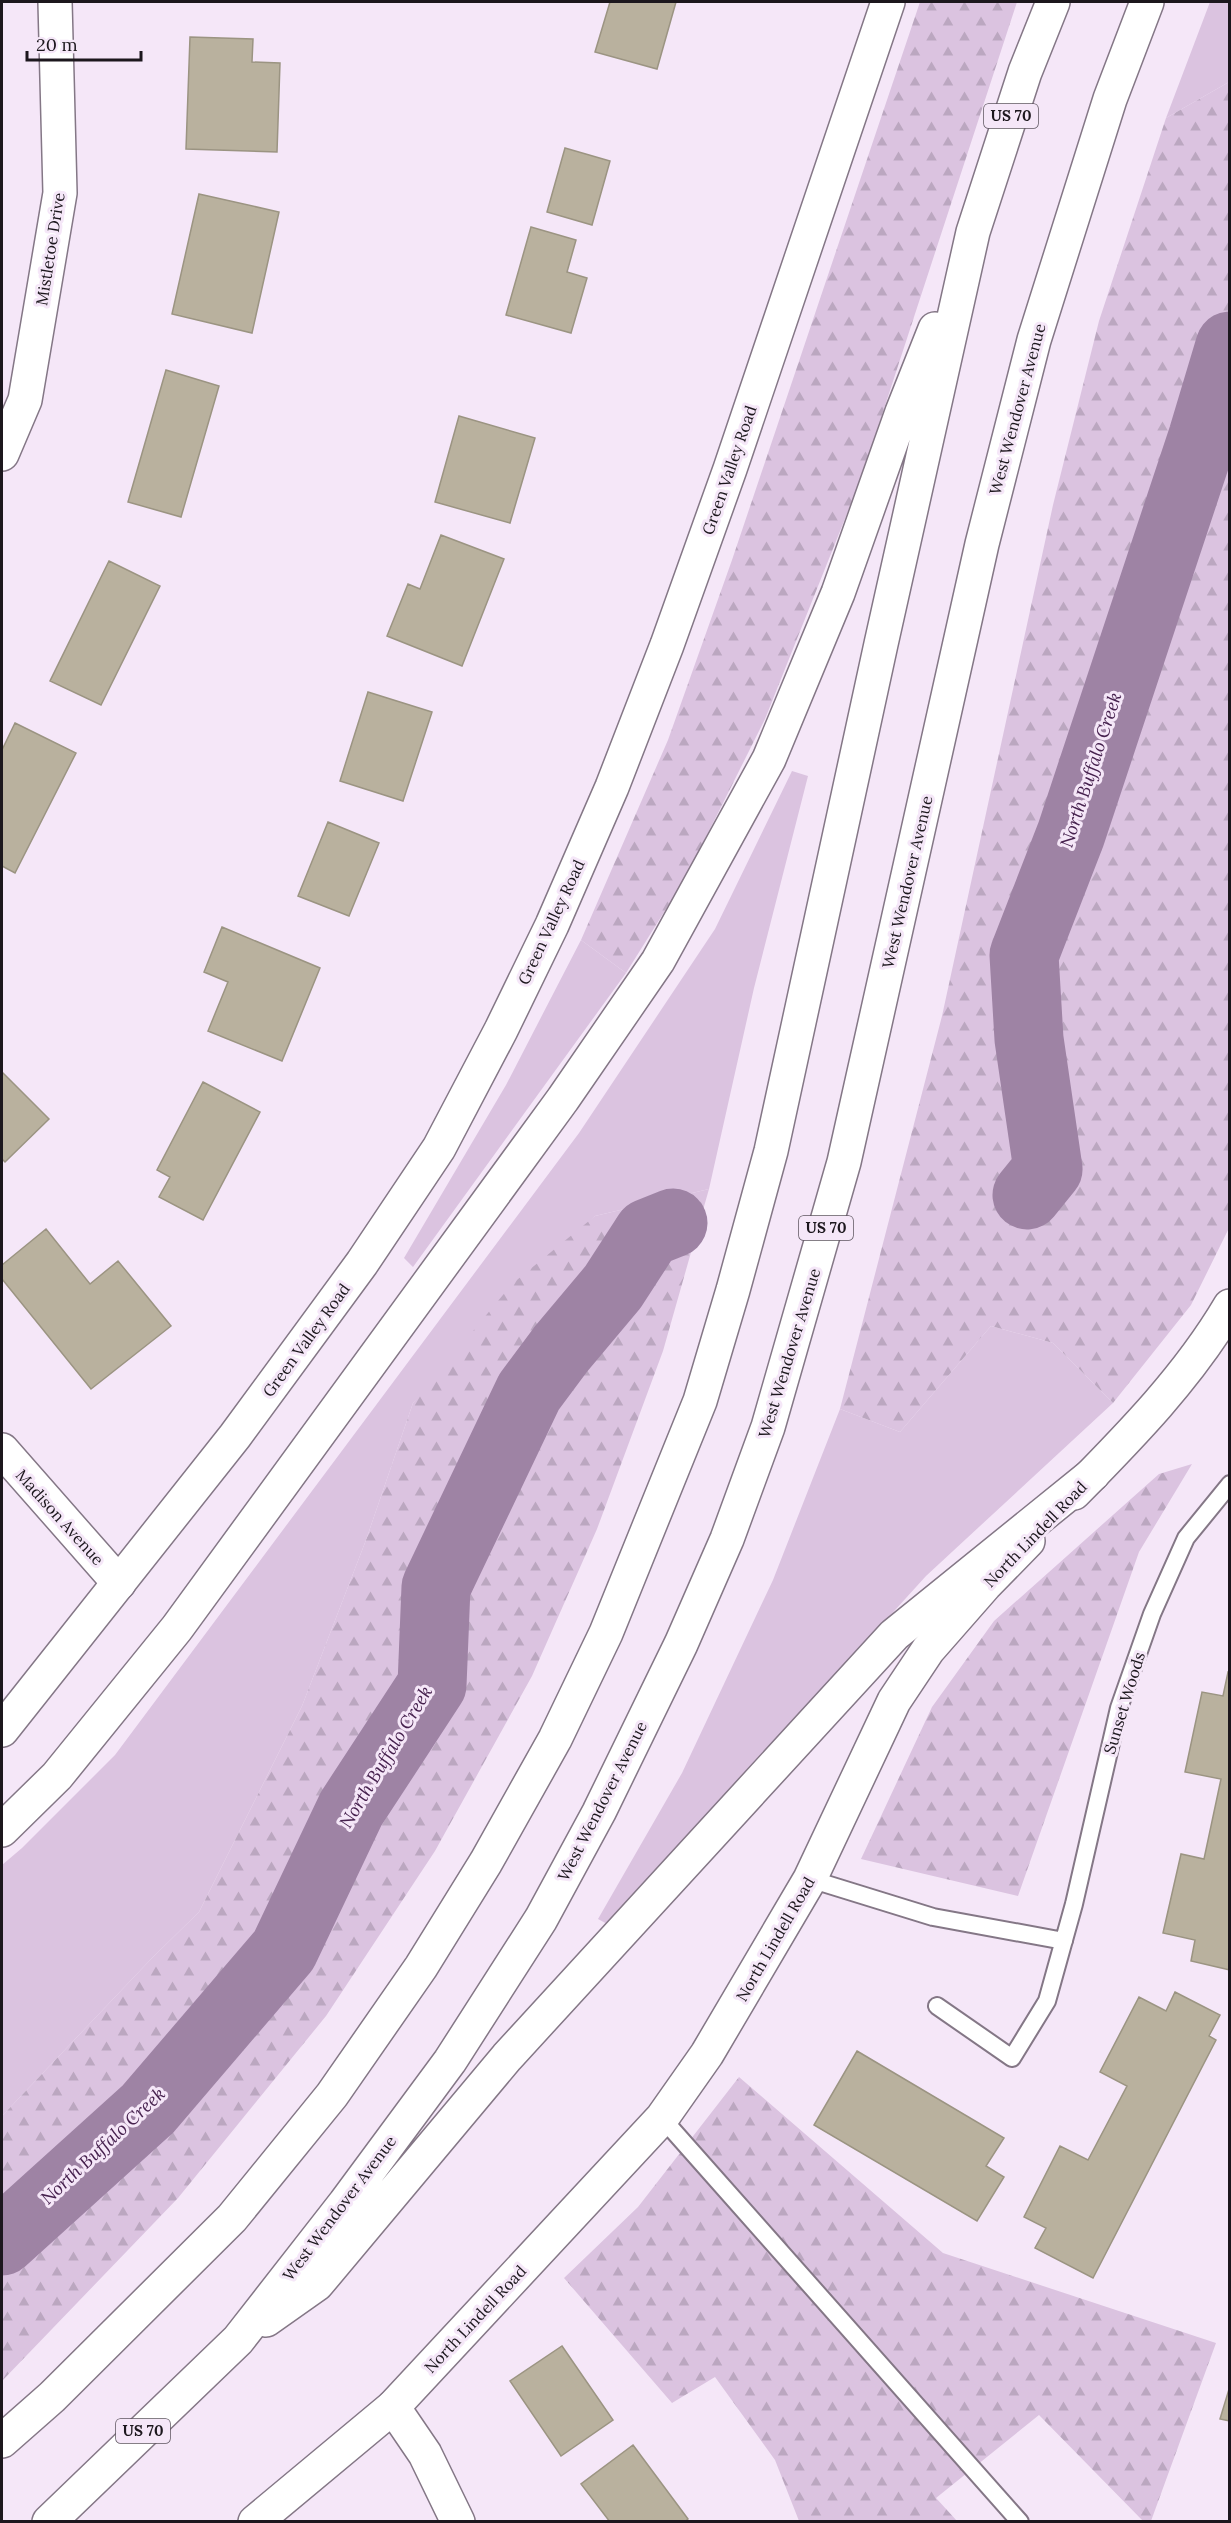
<svg xmlns="http://www.w3.org/2000/svg" width="1231" height="2523" font-family="Lora,serif">
<style>
.green{fill:#dbc3e0}
.forest{fill:url(#forest-firs)}
.lines{fill:none;stroke-linecap:round;stroke-linejoin:round}
.river{stroke:#9e83a4;stroke-width:69}
.building{fill:#b9b19e;stroke:#9b9482;stroke-width:1.5}
.lane-casing{stroke:#847786;stroke-width:20}
.street-casing{stroke:#847786;stroke-width:36}
.secondary-casing{stroke:#847786;stroke-width:36}
.primary-casing{stroke:#847786;stroke-width:36}
.highway-casing{stroke:#847786;stroke-width:36}
.lane{stroke:#fff;stroke-width:16}
.street{stroke:#fff;stroke-width:33}
.secondary{stroke:#fff;stroke-width:33}
.primary{stroke:#fff;stroke-width:33}
.highway{stroke:#fff;stroke-width:33}
.labels{text-anchor:middle;stroke-width:6;stroke-linejoin:round;paint-order:stroke}
.shield{fill:#f5e7f8;stroke:#5d555f;stroke-width:1.5}
.shield-label{font-size:15px;font-weight:bold;fill:#1c171d}
.street-label{font-size:16px;fill:#1c171d;stroke:#f5e7f8}
.water-label{font-size:18px;font-style:italic;fill:#46214e;stroke:#f5e7f8}
</style>
<defs>
<pattern id="forest-firs" width="22" height="20" patternUnits="userSpaceOnUse" patternTransform="scale(1.5)"><rect width="22" height="20" fill="#dbc3e0"/><path d="M5 1l3.5 6h-7zM16 11l3.5 6h-7z" fill="#bba7c0"/></pattern>
</defs>
<rect width="100%" height="100%" fill="#f5e7f8"/>
<!-- green -->
<path class="green" d="M1210,2H1229V82L1166,118Z
M792,771L808,776L754,988L709,1189L595,1216L413,1403L366,1540L302,1706L199,1912L152,1958L2,2116V1865L22,1848L115,1755L579,1133L715,929Z
M581,940L626,973L413,1267L404,1258L506,1085Z
M991,1326L1053,1343L1113,1403L926,1576L609,1925L598,1919L682,1773L773,1580L840,1409L900,1432Z"/>
<!-- forest -->
<path class="forest" d="M920,2H1017L862,476L765,719L686,877L626,973L581,940L668,740L732,560Z
M1229,82V1228L1191,1305L1113,1403L1053,1343L991,1326L900,1432L840,1409L942,1016L1053,505L1099,321L1166,118Z
M709,1189L663,1351L597,1529L532,1676L435,1851L326,2016L178,2198L2,2381V2116L152,1958L199,1912L302,1706L366,1540L413,1403L512,1284L595,1216Z
M1192,1464L1139,1552L1018,1896L861,1859L932,1707L994,1621L1159,1474Z
M739,2077L943,2253L1216,2343L1151,2521H1143L1039,2415L936,2498L957,2521H799L775,2460L715,2377L672,2403L564,2278L638,2207Z"/>
<g class="lines">
<!-- river -->
<path class="river" d="M1027,1195L1048,1169L1029,1039L1024,955L1071,834L1203,436L1230,346
M2,2241L148,2109L284,1950L351,1809L432,1685L436,1587L529,1392L561,1349L613,1287L648,1233L673,1223"/>
</g>
<!-- building -->
<path class="building" d="M610,2H676L657,69L595,52Z
M190,37L253,39L252,62L280,63L277,152L186,149Z
M565,148L610,161L592,225L547,212Z
M199,194L279,212L252,333L172,314Z
M531,227L576,240L567,272L587,278L571,333L506,315Z
M166,370L219,386L181,517L128,502Z
M459,416L535,438L510,523L435,502Z
M441,535L504,559L462,666L387,636L408,584L420,589Z
M109,561L160,586L101,705L50,681Z
M368,692L432,712L403,801L340,781Z
M15,723L76,753L15,873L2,866V750Z
M328,822L379,843L349,916L298,896Z
M222,927L320,968L282,1061L208,1031L228,982L204,972Z
M2,1072L49,1119L5,1162L2,1159Z
M203,1082L260,1112L203,1220L159,1197L170,1177L157,1170Z
M46,1229L90,1284L118,1261L171,1326L91,1389L2,1279V1265Z
M1228,1672L1230,1673V1970L1191,1961L1195,1940L1163,1933L1181,1854L1204,1859L1221,1779L1185,1772L1202,1692L1223,1696Z
M1175,1992L1220,2015L1209,2036L1216,2040L1093,2278L1035,2248L1046,2228L1024,2217L1060,2146L1088,2160L1127,2086L1100,2072L1139,1997L1166,2011Z
M857,2051L1004,2138L986,2166L1004,2177L977,2221L814,2125Z
M562,2346L613,2420L561,2456L510,2381Z
M1230,2386V2421L1220,2419Z
M633,2445L688,2519L685,2522H610L581,2484Z"/>
<g class="lines">
<!-- lane casing -->
<g class="lane-casing">
<path id="lane" d="M810,1879L933,1917L1064,1941
M937,2006L1012,2058L1047,2001L1074,1904L1119,1708L1152,1614L1186,1538L1230,1484
M662,2118L1020,2522"/>
</g>
<!-- street casing -->
<g class="street-casing">
<path id="street" d="M2,454L25,400L60,193L55,2
M2,1450L119,1583
M393,2407L425,2454L458,2522"/>
</g>
<!-- secondary casing -->
<g class="secondary-casing">
<path id="secondary" d="M2,1730L235,1436L362,1263L439,1148L501,1030L552,925L612,787L667,645L730,469L888,2"/>
</g>
<!-- primary casing -->
<g class="primary-casing">
<path id="primary" d="M1074,1493C1131,1435 1188,1377 1230,1306
M255,2522L393,2407L662,2118L707,2054L810,1879L894,1701L928,1650L985,1585L1028,1541"/>
</g>
<!-- highway casing -->
<g class="highway-casing">
<path id="highway" d="M2,1830L57,1776L177,1628L563,1099L658,961L769,759L838,593L902,412L935,329
M266,2320L317,2284L507,2057L894,1635L1093,1474
M2,2441L52,2397L232,2218L332,2095L421,1967L486,1862L555,1739L606,1633L700,1401L733,1290L771,1151L881,644L973,232L1025,72L1053,2
M49,2522L238,2340L345,2203L450,2061L541,1919L599,1812L681,1644L727,1539L768,1427L844,1162L982,544L1034,340L1110,99L1147,2"/>
</g>
<!-- lane -->
<use href="#lane" class="lane"/>
<!-- street -->
<use href="#street" class="street"/>
<!-- secondary -->
<use href="#secondary" class="secondary"/>
<!-- primary -->
<use href="#primary" class="primary"/>
<!-- highway -->
<use href="#highway" class="highway"/>
</g>
<g class="labels">
<!-- shield labels -->
<g class="shield">
<rect x="984" y="104" width="54" height="24" rx="4.5"/>
<rect x="799" y="1216" width="54" height="24" rx="4.5"/>
<rect x="116" y="2419" width="54" height="24" rx="4.5"/>
</g>
<g class="shield-label">
<text x="1011" y="121">US 70</text>
<text x="826" y="1233">US 70</text>
<text x="143" y="2436">US 70</text>
</g>
<!-- street labels -->
<g class="street-label">
<text transform="translate(50 249) rotate(-81)" y="6">Mistletoe Drive</text>
<text transform="translate(1017 409) rotate(-75)" y="6">West Wendover Avenue</text>
<text transform="translate(729 470) rotate(-71)" y="6">Green Valley Road</text>
<text transform="translate(907 882) rotate(-77)" y="6">West Wendover Avenue</text>
<text transform="translate(551 922) rotate(-65)" y="6">Green Valley Road</text>
<text transform="translate(306 1340) rotate(-54)" y="6">Green Valley Road</text>
<text transform="translate(789 1353) rotate(-73)" y="6">West Wendover Avenue</text>
<text transform="translate(60 1517) rotate(48)" y="6">Madison Avenue</text>
<text transform="translate(1035 1534) rotate(-46)" y="6">North Lindell Road</text>
<text transform="translate(1124 1703) rotate(-73)" y="6">Sunset Woods</text>
<text transform="translate(602 1801) rotate(-63)" y="6">West Wendover Avenue</text>
<text transform="translate(775 1939) rotate(-60)" y="6">North Lindell Road</text>
<text transform="translate(339 2208) rotate(-53)" y="6">West Wendover Avenue</text>
<text transform="translate(475 2319) rotate(-47)" y="6">North Lindell Road</text>
</g>
<!-- water labels -->
<g class="water-label">
<text transform="translate(1091 770) rotate(-72)" y="6">North Buffalo Creek</text>
<text transform="translate(386 1757) rotate(-59)" y="6">North Buffalo Creek</text>
<text transform="translate(103 2146) rotate(-43)" y="6">North Buffalo Creek</text>
</g>
</g>
<!-- border -->
<rect width="1231" height="2523" fill="none" stroke="#1c171d" stroke-width="6"/>
<!-- scale -->
<path d="M27 51v9h114v-9" fill="none" stroke="#1c171d" stroke-width="3"/>
<text x="36" y="51" font-size="18" fill="#1c171d" stroke="#f5e7f8" stroke-width="4.5" paint-order="stroke">20 m</text>
</svg>
